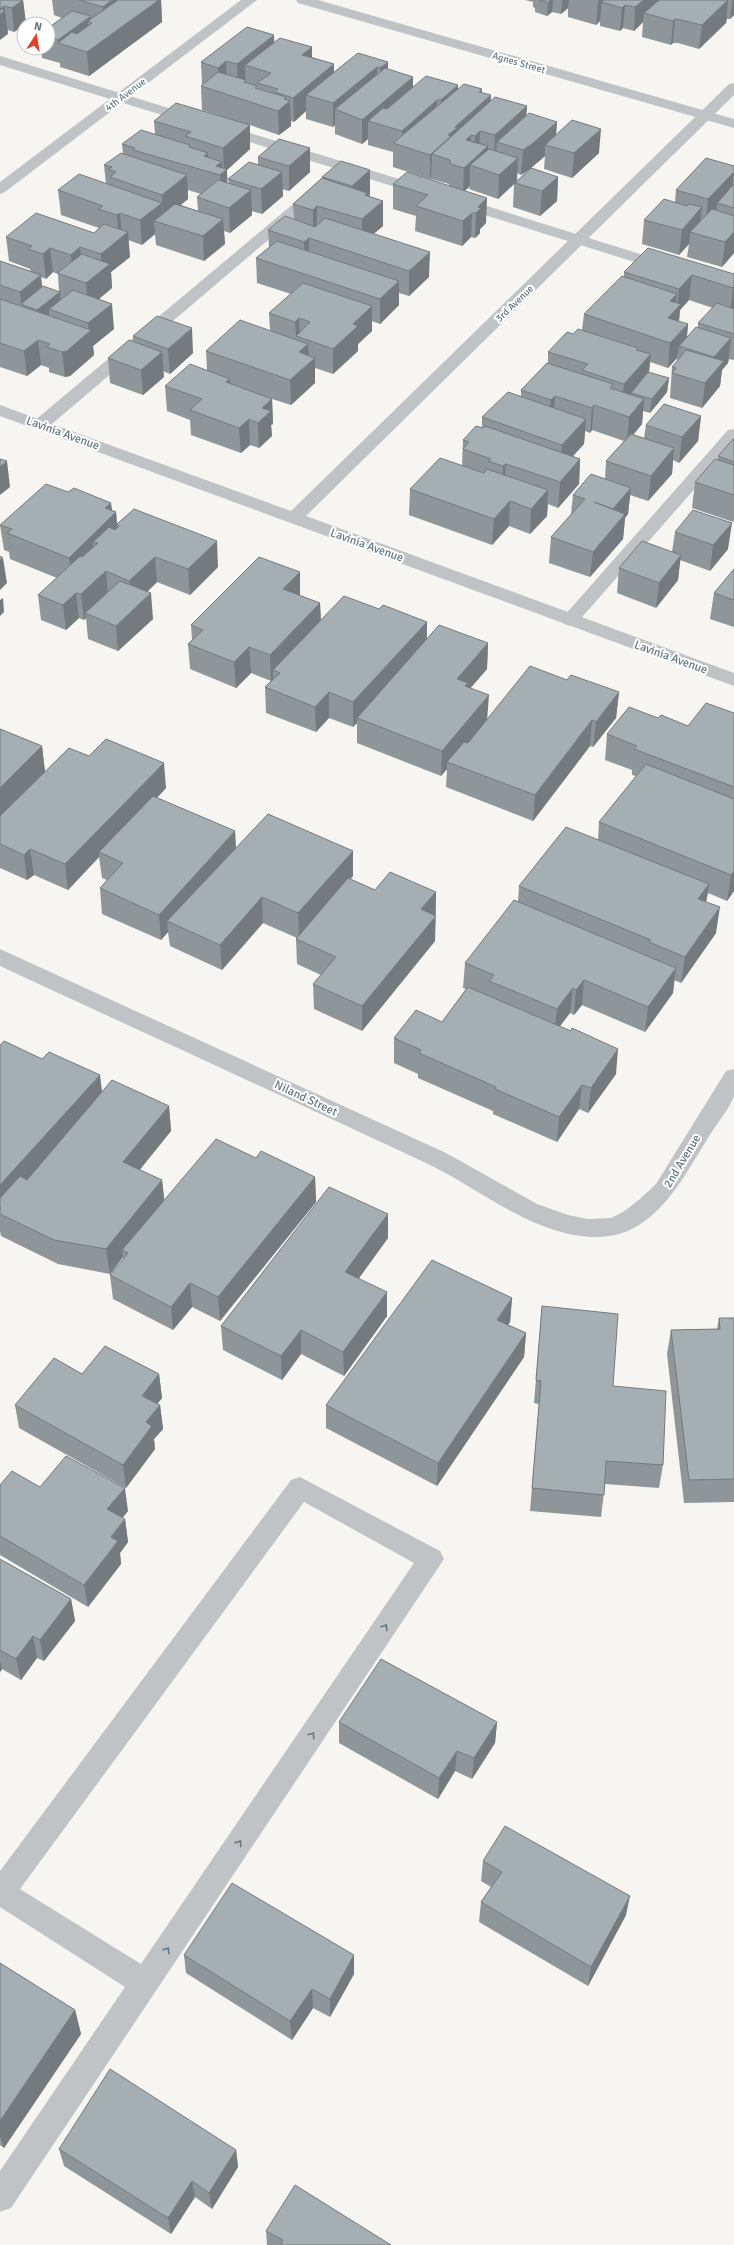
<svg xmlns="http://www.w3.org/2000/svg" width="734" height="2245" font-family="Signika,sans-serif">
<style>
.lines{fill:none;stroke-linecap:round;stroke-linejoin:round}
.service{fill:#bfc3c6;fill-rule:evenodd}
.minor{fill:#bfc3c6;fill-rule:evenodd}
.tertiary{fill:#bfc3c6;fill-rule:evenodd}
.wall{fill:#8e969a;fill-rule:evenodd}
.shaded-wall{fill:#747a7d}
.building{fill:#a5afb3;stroke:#747a7d}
.oneway{stroke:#657883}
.labels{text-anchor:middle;stroke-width:4;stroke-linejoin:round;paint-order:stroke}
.far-street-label{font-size:10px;fill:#657883;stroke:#fff}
.street-label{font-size:12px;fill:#657883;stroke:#fff}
</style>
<rect width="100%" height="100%" fill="#f6f5f2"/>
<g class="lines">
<!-- service -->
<path class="service" d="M0,56L428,188L431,191L428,194H418L0,65Z
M316,187L321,189L324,192L321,195L46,429H34L32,425L34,421L311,189Z
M458,197L672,264L674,267L672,270H660L453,205L450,202L453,199Z
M734,429V444L576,624L570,626L564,624L561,620L564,616L728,430Z
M300,1477L440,1551L444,1559L11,2208L0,2212V2171L125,1987L0,1907V1871L291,1480ZM304,1502L414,1563L141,1964L20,1889Z"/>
<!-- minor -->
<path class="minor" d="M241,0H257L5,192L0,194V182Z
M734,83V95L306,516L734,673V686L0,416V405L291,511L729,84Z
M0,949L446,1153L537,1204L568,1215L588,1219L611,1218L623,1212L640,1199L656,1184L726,1071L734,1069C734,1077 734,1088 734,1096C730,1108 715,1126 708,1138C682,1179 655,1237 597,1237C534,1237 481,1189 426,1163C285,1097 142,1032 0,966Z"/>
<!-- tertiary -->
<path class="tertiary" d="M296,0H318L734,119V128L298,3Z"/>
</g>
<!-- wall -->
<path class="wall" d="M0,0H23L26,24L14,32L8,30V34Z
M52,0H161L162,22L89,76L60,67V63L42,58L41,48H48V28L62,18L54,15Z
M525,0H734V15L730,19H727L726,23L699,49L678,43H673L671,45L642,37L643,22L634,31L623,28L620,31L600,26V21L596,25L568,17V8L561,14L552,12L547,16L535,12V8L533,7V2Z
M274,42L312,47V57L334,64V72L358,53L388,69L413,77V87L458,85V89L482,92L491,101L527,106L526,116L557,122L556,135L599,153L572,178L544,169L545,156L531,168L558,177L557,201L540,216L513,207L514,184L498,199L469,189L470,186L465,191L486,223L480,229V233L475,238L471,237L462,246L415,231L416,216L393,209V184L449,186V184L431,179V178L430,179L393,167V152L368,145V139L362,144L335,134V125L333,127L306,119V111L294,122L291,121V126L279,135L250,125V149L227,170V183H229L228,179L258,164V157L310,172L289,191L282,189L283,196L262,214L251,211L252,215L230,233L224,231L225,244L204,261L156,245L155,234L142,245L128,240L130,257L111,272L112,288L99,299L114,329L93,346L94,355L70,376L65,377L49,372V368L41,365L27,376L0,367V261L31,271L30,269L9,261L6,237L94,233L99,228L61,215L58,190L106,184L104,165L123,154L122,144L155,134L154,121L239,122L202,110L201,86L202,85L201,62ZM529,169L517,181V173L521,175ZM188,190L201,194L197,197L198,211L181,205L188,199ZM53,272L58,274L59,292L42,287L41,277L46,279Z
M734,166V253L722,267L687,257L689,244L679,255L642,244L644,220L675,202L676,190Z
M370,170V195L368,196L383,226L373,234L429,277L409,296L399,293V305L380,324L372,321V331L358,344V351L333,374L315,368V383L291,405L272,399L273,424L271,425L272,436L259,448L250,445L241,453L191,435L190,420L167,411L165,386L207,370L206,351L270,330L269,313L291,294L257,283L256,258L269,247L268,230L294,219L293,204L322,178V177Z
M624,272L734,274L733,309H734V359L733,360L729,359L728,363L722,370L720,386L702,408L670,398L672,367L677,362V358L668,368L650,362L649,373L669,378L667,392L650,413L643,411L642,424L633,435L644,438L646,425L701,416L698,441L679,463L673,460L672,474L648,501L630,495L628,514L625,518L623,539L590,577L549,563L551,537L571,514L573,495L605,479L606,461L624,441L592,430L590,433L585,431L584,444L573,456L580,459L579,484L558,508L548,504L547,516L530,534L509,526L492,545L409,515L410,489L462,466L463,440L482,428V417L521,396V390L548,363V352L573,334L582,330L584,314L624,276ZM689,300L713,308L698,323V328L687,337L688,324L679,322L680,310Z
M133,336L193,353L170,374L163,371L164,377L143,395L110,383L108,358L133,341Z
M734,438V520L733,522L692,508L695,482L718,460V456Z
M112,511L116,512L117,524L218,567L190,595L157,582L147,592L153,619L118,651L88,639L86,618L84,620L79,618L66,630L41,620L38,595L57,578L10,559L9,552L4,550L0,525Z
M675,532L728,549L710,571L680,560L678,580L656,608L617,593L619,568L672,552Z
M734,569V627L710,619L714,593Z
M300,572V596L320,603L321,620L379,609L427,622V639L488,643L487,669L470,688L488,719L567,680L619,692L616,718L593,747L590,746L533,821L446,787L447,769L441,776L357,743V723L353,727L329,718L316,732L266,713L265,687L273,679L271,681L251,673L236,688L190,669L188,644L192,640L191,625Z
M734,713V891L727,901L708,893L706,902L716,933L681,983L674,980L673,993L645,1032L582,1005L574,1015L570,1013L560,1026L616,1074L588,1113L579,1109L557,1142L493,1114V1111L418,1078V1074L394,1063V1038L442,1022L466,989L463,988L465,963L518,902L519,886L598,840L599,822L636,776L632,775V770L605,760L607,734L658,718L688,726Z
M0,729L42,746L45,772L166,788L157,798L235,831L236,848L353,876L350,879L375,890L436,892L435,941L362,1031L314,1009L313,984L321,975L297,964L296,939L297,938L263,923L222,970L170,946L168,932L161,940L102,914L100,888L107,880L102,878L99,857L68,890L34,875L27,880L0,868Z
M0,1045L102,1092L169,1106L171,1131L139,1170L162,1180L164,1200L256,1158L315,1177L316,1202L220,1321L192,1307L173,1330L113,1299L110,1275L123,1259V1257L110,1274L58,1264L1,1236L0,1231Z
M388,1214V1238L359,1278L387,1316L344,1376L301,1354L282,1380L223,1350L221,1326Z
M512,1298L510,1322L508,1325L526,1333L524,1357L437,1486L326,1428V1405Z
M542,1306L613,1386L663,1465L659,1488L605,1484L601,1517L530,1511L539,1404L534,1403Z
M719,1318H734V1502L684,1503L667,1354L671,1330L717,1329Z
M82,1374H159L162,1398L157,1404L160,1405L163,1429L154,1439L155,1449L126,1488L19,1428L15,1405Z
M0,1485L40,1487L128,1511L122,1518L125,1519L128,1542L120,1553L121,1564L88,1607L0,1555Z
M0,1559L71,1599L75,1621L44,1661L37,1658L21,1680L2,1669L0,1672Z
M339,1722H497L495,1743L472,1779L455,1771L438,1799L339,1743Z
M483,1861L626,1915L588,1986L479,1922L481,1902L491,1887L481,1881Z
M184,1955H354V1974L330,2017L313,2008L292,2040L186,1973Z
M0,1963L75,2010L81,2034L4,2148L0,2145Z
M59,2149L236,2150L238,2167L212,2209L195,2197L171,2234L64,2166Z
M266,2231L391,2245H267Z"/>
<!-- shaded-wall -->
<path class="shaded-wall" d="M23,0L26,24H24V25L14,32L12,8Z
M110,0H123L105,31L103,7Z
M159,0H161L162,22L89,76L87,52Z
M551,0H553L552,12L547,16L548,3Z
M563,0H569L568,8L561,14L562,1Z
M599,0H623L602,2L600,21L596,25L598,1Z
M644,0H663L644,13L643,22L634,31L635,7Z
M728,0L726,23L699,49L702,25Z
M732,0H734V15L730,19Z
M625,5L623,28L620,31L622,8Z
M4,6V11L5,10L8,34L0,40V9Z
M91,16V22L88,21L90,42L58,43V40Z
M675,19L673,43L671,45L673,21Z
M274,35L275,59L245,65L246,101L238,88L237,64Z
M312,47V71L302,55Z
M226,61L227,85L219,92L218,68Z
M388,62V86L380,92V68Z
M334,64V88L306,95V111L294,122L293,98Z
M377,67V91L335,109V125L333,127V103Z
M413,77V101L368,121V139L362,144V120Z
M458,85L457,109L440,125L441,100Z
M482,89L481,104L491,95L490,119L471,135L470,159L450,160L432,154L431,178L430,179V155L455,127L479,92Z
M286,97V104L290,101L291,126L279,135L278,111L284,99Z
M437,100V124L402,146V131Z
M527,106L525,130L497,142L496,158L494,160L495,135Z
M557,122L555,146L545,145V156L531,168L521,175L523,150Z
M250,125V149L227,170L228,194L221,200L220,175L216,166L222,162V173L224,172L223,148Z
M601,129L599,153L572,178L574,153Z
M480,131L479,154L488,146L487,170L470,165V186L463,192L464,168L474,159L475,136Z
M310,148V172L289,191V166Z
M208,153L209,172L204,156Z
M518,158L517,182L515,183L514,184L498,199L499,175Z
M370,170V195L367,197L383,201V226L362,244V219L352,211V186Z
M282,172L283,196L262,214L261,189Z
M734,172L731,196L717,203L716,213L706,224L708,199Z
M187,175L188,199L163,219L162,195Z
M558,177L557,201L540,216L542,191Z
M251,190L252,215L230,233L229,208Z
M487,198L486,223L480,229V233L475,238L476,213L478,207Z
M162,203L163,224L154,221L155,234L142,245L140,220Z
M317,206V231L313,235V210Z
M702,207L699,232H690L689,244L679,255L682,230Z
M120,213L122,237L128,232L130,257L111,272L112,288L88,308L86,283L102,270L101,254L119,239L117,215Z
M472,213L471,237L462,246L463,221Z
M223,219L225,244L204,261L203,236Z
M734,232V253L722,267L725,242Z
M309,238V262L305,266L304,242Z
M80,247L83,272L73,279L71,255Z
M50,248L53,272L46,279L43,254Z
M430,252L429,277L409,296V271Z
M41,275L43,299L21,304L20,292Z
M692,275L689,300L680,310L678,329L665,342L670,301L677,294L675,310L677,308L679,289Z
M399,281V305L380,324V299Z
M734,286V308L730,313L733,288Z
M60,292L61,305L49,309V315L39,324L37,310Z
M112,304L114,329L93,346L94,355L70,376L65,377L62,352L89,333L88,323Z
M372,306V331L358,344V351L333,374V349L353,324Z
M299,318L300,338L296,336L295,322Z
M688,324L686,348L679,346L677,358L668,368L670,343Z
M192,328L193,353L170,374L168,349Z
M731,338L728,363L722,370L720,386L702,408L705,383L712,375L714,357Z
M38,340L41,365L27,376L24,351Z
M308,344L309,363L315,358V383L291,405L290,380L299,352Z
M638,348L636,371L651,354L648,379L631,393L630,399L621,410L624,384L636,350Z
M162,352L164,377L143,395L141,370Z
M669,378L667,392L650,413L652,399Z
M230,379L231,404L226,382Z
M555,396L553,421L549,425L551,400Z
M272,399L273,424L271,425L272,436L259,448L258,423L262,408Z
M644,399L642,424L627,442L629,417Z
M594,405L592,430L590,433L592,408Z
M701,416L698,441L679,463L682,437Z
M249,419L250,445L241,453L239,428Z
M586,419L584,444L560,470L562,445Z
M674,448L672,474L648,501L651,476Z
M580,459L579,484L558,508L560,482Z
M7,461L10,487L0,495V467Z
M506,464L504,489L502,492L503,466Z
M631,488L628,514L625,518L623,539L590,577L593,552L612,530L613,509Z
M548,490L547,516L530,534L531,509Z
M510,501L509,526L492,545L494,519Z
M111,503L113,515L116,512L118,538L98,543L93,542L95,560L72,584L69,558L105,508Z
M732,523L728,549L710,571L713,545Z
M217,541L218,567L190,595L188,569Z
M681,555L678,580L656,608L659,583Z
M155,557L157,582L132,606L129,581Z
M3,558L7,583L0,590V561Z
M106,571L108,596L85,613L86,618L84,620L81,594Z
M300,572V598L283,589Z
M76,593L79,618L66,630L63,605Z
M151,593L153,619L118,651L116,626Z
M3,598L4,612L0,616V600Z
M320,603L321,629L273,670V679L271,681L270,655Z
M427,622L426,647L357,718V723L353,727V702Z
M488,643L487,669L468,691L457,679Z
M249,647L251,673L236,688L234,662Z
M329,692V718L316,732L315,707Z
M619,692L616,718L593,747L596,722Z
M489,695L487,721L452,764L447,762V769L441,776L442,751Z
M592,720L590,746L533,821L535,795Z
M42,746L45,772L0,817V788Z
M164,763L166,788L103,854L99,852V857L68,890L65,864Z
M235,831L236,857L167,921L168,932L161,940L159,915Z
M30,849L34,875L27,880L24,855Z
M353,851V876L299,939L298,913Z
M734,871V891L727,901L731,875Z
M709,884L705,909L698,899Z
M436,892L435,941L362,1031V1006L421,909Z
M262,897L263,923L222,970L220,945Z
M720,907L716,933L681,983L685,957Z
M676,968L673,993L645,1032L648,1007Z
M584,980L582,1005L574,1015L576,990Z
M573,988L570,1013L554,1034L557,1009Z
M618,1049L616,1074L588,1113L591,1088Z
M100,1075L103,1099L1,1213L0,1208V1185Z
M582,1085L579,1109L557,1142L559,1117Z
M169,1106L171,1131L126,1187L123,1162Z
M315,1177L316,1202L220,1321L218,1297Z
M162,1180L165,1205L122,1250L123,1257L110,1274L106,1249Z
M388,1214V1238L346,1296L345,1272Z
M190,1283L192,1307L173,1330L171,1307Z
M387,1292V1316L344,1376L343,1352Z
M512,1298L510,1322L495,1344L497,1320Z
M301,1330V1354L282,1380L281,1356Z
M526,1333L524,1357L437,1486L438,1463Z
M159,1374L162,1398L145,1419L142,1396Z
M160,1405L163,1429L154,1439L155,1449L126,1488L123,1465L146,1422Z
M125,1488L128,1511L111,1532L107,1509Z
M125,1519L128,1542L120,1553L121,1564L88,1607L84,1585L111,1537Z
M71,1599L75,1621L44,1661L40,1640Z
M33,1636L37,1658L21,1680L16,1659Z
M0,1661L2,1669L0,1672Z
M497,1722L495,1743L472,1779L474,1758Z
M457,1751L455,1771L438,1799L439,1778Z
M630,1896L626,1915L588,1986L591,1967Z
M354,1955V1974L330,2017V1999Z
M312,1989L313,2008L292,2040L290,2021Z
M75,2010L81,2034L4,2148L0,2136V2121Z
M236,2150L238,2167L212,2209L209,2193Z
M192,2181L195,2197L171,2234L168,2218Z"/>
<!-- building -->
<path class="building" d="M0,0H23L12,8L4,6L0,9L5,10L0,15Z
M79,0H112L103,7Z
M118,0H159L87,52L58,43L72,32L77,34L92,23L88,21Z
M539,0H551L548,3Z
M604,0H644L635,7L625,5L622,8L602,2Z
M659,0H728L702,25L681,20L675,19L673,21L644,13Z
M72,11L91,16L58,40L48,36V28Z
M247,27L274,35L237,64L226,61L218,68L201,62Z
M280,38L312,47L302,55L334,64L293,98L275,92L278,89L257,83L271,73L245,65Z
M358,53L388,62L380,68L377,67L333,103L306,95Z
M385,68L413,77L362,120L335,109Z
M218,72L246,80L244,82L257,86L255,88L286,97L284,99L290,101L278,111L201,86Z
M426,76L458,85L441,100H437L402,131L368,121L383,108L387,109Z
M464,84L482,89L479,92L491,95L455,127L457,128L448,135L451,136L430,155L393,143Z
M495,97L527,106L495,135L480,131L475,136L471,135L466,140L488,146L464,168L450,164V160L432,154Z
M176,103L250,125L223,148L185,136L191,132L154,121Z
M529,113L557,122L532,144L523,150L497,142Z
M572,120L601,129L574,153L545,145Z
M141,130L190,145L189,147L208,153L204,156L222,162L216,166L227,169L220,175L133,150L135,148L122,144Z
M279,139L310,148L289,166L258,157Z
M489,149L518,158L499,175L470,165Z
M121,153L187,175L162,195L110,177L116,172L108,169L112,167L104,165Z
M706,158L734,166V172L708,199L676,190Z
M341,161L370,170L352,186L322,177Z
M249,162L282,172L261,189L228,179Z
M531,168L558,177L542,191L515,183Z
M407,172L487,198L478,207L481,208L476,213H472L463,221L416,206L428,195L393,184Z
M79,174L162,203L140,220L120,213L117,215L98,209L103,206L58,190Z
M322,178L367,193L365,195L383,201L362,219L317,206L313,210L293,204Z
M218,180L251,190L229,208L197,197Z
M734,184V208L717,203Z
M664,199L687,206L689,204L702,207L682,230L644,220Z
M175,204L223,219L203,236L154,221Z
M712,209L734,216V232L725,242L690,232Z
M36,213L94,233L104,224L128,232L101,254L80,247L71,255L50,248L43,254L28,249L32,246L6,237Z
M285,216L315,227L325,218L430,252L409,271L309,238L304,242L268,230Z
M277,241L399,281L380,299L256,258Z
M648,248L734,274V286L733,288L692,275L679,289L624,272Z
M82,254L110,264L86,283L57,273Z
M0,261L41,275L20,292L0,285Z
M622,276L677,294L670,301L681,304L668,318L688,324L670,343L584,314Z
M303,283L372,306L353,324L358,326L333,349L296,336L310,322L299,318L295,322L269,313Z
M43,286L60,292L37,310L21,304Z
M73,290L112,304L88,323L49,309Z
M0,299L91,330L67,351L62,352L47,347L50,344L38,340L24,351L0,343Z
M717,303L734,309V334L698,323Z
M157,316L192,328L168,349L133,336Z
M240,320L308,344L299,352L315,358L290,380L206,351Z
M696,327L731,338L714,357L679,346Z
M578,329L638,348L636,350L651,354L624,384L582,370L588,364L548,352L567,332L573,334Z
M129,340L162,352L141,370L108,358Z
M686,350L724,361L705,383L672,373L676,368L672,367Z
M547,363L613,384L610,388L644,399L629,417L594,405L592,408L555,396L551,400L521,390Z
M190,364L230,379L226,382L272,399L262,408L271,411L258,423L249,419L239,428L190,410L202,399L165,386Z
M648,372L669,378L652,399L631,393Z
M508,392L586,419L562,445L482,417Z
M664,404L701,416L682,437L646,425Z
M476,426L483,428L485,426L580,459L560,482L506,464L503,466L488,461L491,459L463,449L469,442L463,440Z
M631,434L674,448L651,476L606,461Z
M734,438V462L718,456Z
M440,458L484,473L487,469L548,490L531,509L510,501L494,519L410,489Z
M0,459L7,461L0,467Z
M715,459L734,465V495L695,482Z
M591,474L631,488L613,509L594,502L625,514L593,552L551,537L585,499L573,495Z
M46,484L68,492L74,488L111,503L105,508L116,512L69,558L7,533L12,529L0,525Z
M134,509L217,541L188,569L155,557L129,581L106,571L81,594L76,593L63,605L38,595L80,556L82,557L98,543L93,542L109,527L115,530L119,526L117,524Z
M693,510L732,523L713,545L675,532Z
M642,541L681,555L659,583L619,568Z
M0,556L3,558L0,561Z
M259,557L300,572L283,589L320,603L270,655L249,647L234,662L188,644L203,630L191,625Z
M734,569V600L714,593Z
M120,581L151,593L116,626L85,613Z
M344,596L379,609L383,605L427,622L353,702L329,692L315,707L265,687L280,673L273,670Z
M439,625L488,643L457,679L468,683L465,686L489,695L442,751L357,718Z
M530,666L567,680L571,675L619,692L596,722L592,720L535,795L447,762L464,742L468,743Z
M706,703L734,713V787L634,749L637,746L607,734L629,707L658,718L661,715L688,726Z
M0,729L42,746L0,788Z
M106,739L164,763L65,864L30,849L24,855L0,844V816L69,748L89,756Z
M646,764L734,799V871L731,875L599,822Z
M153,796L235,831L159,915L100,888L123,863L99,852Z
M268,814L353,851L298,913L262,897L220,945L167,921Z
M566,827L709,884L698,899L720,907L685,957L649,942L651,940L519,886Z
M390,872L436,892L421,909L436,916L362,1006L313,984L336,957L296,939L348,878L375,890Z
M514,900L676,968L648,1007L584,980L576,990L573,988L557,1009L489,981L494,975L465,963Z
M468,987L571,1031L572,1028L618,1049L591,1088L582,1085L559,1117L495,1089L496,1087L419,1053L421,1050L394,1038L416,1010L442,1022Z
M4,1041L42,1059L49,1052L100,1075L0,1185V1045Z
M112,1080L169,1106L123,1162L162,1180L106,1249L54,1240L0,1214V1209L1,1208H0V1198L20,1176L27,1180Z
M216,1139L256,1158L261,1151L315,1177L218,1297L190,1283L171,1307L110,1275L128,1253L122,1250Z
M329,1187L388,1214L345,1272L387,1292L343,1352L301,1330L281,1356L221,1326Z
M432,1260L512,1298L497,1320L526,1333L438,1463L326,1405Z
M542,1306L618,1314L613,1386L666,1391L663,1465L606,1461L604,1495L532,1488L541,1381L536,1380Z
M719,1318H734V1479L689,1480L671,1330L720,1329Z
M105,1346L159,1374L142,1396L160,1405L146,1422L152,1426L123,1465L15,1405L54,1358L82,1374Z
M66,1456L125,1488L107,1509L125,1519L111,1537L118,1541L84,1585L0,1536V1485L12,1471L40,1487Z
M0,1559L71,1599L40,1640L33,1636L16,1659L0,1650Z
M381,1659L497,1722L474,1758L457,1751L439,1778L339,1722Z
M505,1826L630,1896L591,1967L481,1902L502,1872L483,1861Z
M232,1883L354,1955L330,1999L312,1989L290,2021L184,1955Z
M0,1963L75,2010L0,2121Z
M110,2069L236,2150L209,2193L192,2181L168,2218L59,2149Z
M295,2185L391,2245H281L283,2240L266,2231Z"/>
<!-- one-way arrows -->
<defs><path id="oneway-chevron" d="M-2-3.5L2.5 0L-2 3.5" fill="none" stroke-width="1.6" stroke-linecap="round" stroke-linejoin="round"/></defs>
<g class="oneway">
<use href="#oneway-chevron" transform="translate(385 1627) rotate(-56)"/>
<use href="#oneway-chevron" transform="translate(312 1735) rotate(-56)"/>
<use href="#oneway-chevron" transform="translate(239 1843) rotate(-56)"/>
<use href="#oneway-chevron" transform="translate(167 1950) rotate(-56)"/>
</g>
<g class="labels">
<!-- far-street labels -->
<g class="far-street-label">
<text transform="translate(519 62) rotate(16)" y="4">Agnes Street</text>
<text transform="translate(125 94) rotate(-37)" y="4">4th Avenue</text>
<text transform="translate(514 303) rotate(-44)" y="4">3rd Avenue</text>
</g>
<!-- street labels -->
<g class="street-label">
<text transform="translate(63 433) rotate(20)" y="4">Lavinia Avenue</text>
<text transform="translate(367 545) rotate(20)" y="4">Lavinia Avenue</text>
<text transform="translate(671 657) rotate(20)" y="4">Lavinia Avenue</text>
<text transform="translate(306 1098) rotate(25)" y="4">Niland Street</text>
<text transform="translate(682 1161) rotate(-59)" y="4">2nd Avenue</text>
</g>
</g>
<!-- north arrow -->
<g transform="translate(36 36) rotate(12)"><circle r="19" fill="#ffffff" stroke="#c1c9cd"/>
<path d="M0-3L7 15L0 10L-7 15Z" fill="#e04127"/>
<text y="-6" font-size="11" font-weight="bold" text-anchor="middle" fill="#657883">N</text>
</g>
</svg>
